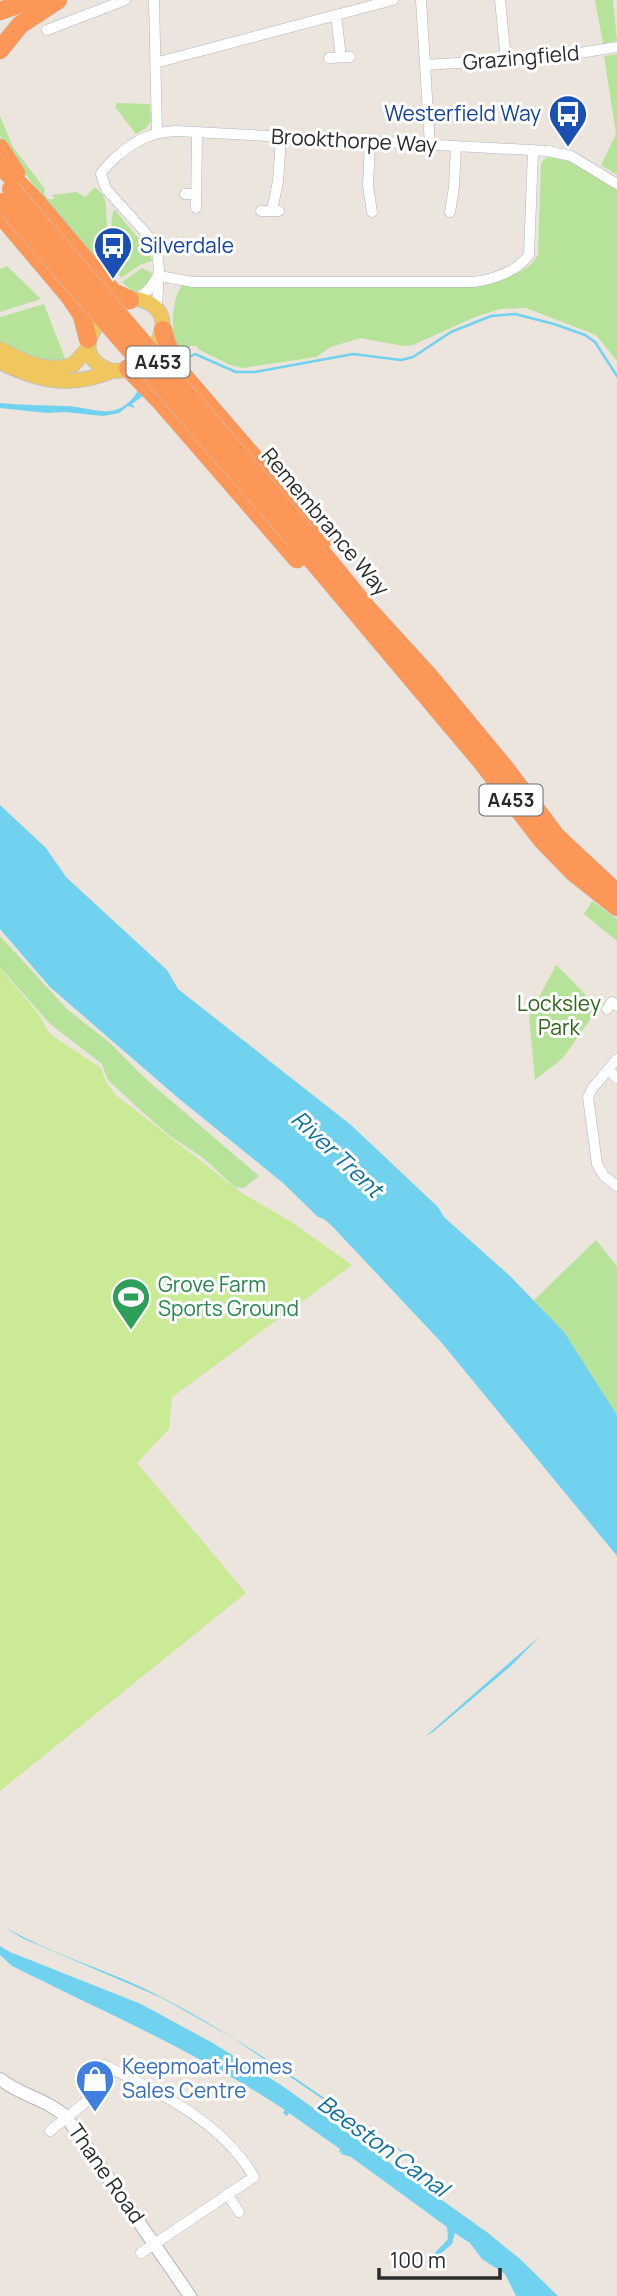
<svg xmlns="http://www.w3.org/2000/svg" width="617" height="2296" font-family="Manrope,sans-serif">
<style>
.green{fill:#b6e399}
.pitch{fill:#caea95}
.water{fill:#70d2ee}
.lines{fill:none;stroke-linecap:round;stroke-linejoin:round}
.stream{stroke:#70d2ee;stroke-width:2.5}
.street-casing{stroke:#b0b4be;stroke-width:11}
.secondary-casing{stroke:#b0b4be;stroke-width:14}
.primary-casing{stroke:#c3c3c3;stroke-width:16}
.highway-casing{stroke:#c3c3c3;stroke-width:19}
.street{stroke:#fff;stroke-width:10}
.secondary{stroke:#fff;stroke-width:12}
.primary{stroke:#f0c75e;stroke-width:14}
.highway{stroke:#fd9757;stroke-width:18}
.highway-bridge-casing{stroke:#c3c3c3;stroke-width:19;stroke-linecap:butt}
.highway-bridge{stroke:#fd9757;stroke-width:18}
.labels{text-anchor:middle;stroke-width:6;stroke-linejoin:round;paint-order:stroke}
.shield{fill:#fff;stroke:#6a6a6a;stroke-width:2}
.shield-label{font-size:19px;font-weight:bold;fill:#2a2a2a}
.street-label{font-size:21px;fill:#2a2a2a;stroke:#fff}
.transit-label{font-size:21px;fill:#164399;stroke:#fff;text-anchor:end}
.park-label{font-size:21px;fill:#2e671b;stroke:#fff}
.leisure-label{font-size:21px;fill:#27864d;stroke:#fff;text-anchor:start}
.shop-label{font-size:21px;fill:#366cbe;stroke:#fff;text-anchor:start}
.water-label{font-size:23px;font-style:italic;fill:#0e719b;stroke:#fff}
</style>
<rect width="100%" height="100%" fill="#ece5dd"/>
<!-- green -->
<path class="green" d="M595,0H613L617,41L603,44Z
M617,54V175L601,165L616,134L604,56Z
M117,103L150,104L151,122L146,128L136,134L115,107Z
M0,116L13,147L45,189L44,194L48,199H55L52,195L77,192L85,197L95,187L103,195L106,204L108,259L98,267L12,157L0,136Z
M549,157L573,161L617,188V361L596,335L526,308L500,309L475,317L413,345L403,346L360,338L331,347L316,357L243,368L230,365L198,349L197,346H190L189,351L177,357C172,336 169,302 183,284L501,279C515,274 532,269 538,254L541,164L543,160Z
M114,209L150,252L152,261L140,265L121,278C108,262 109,227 114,209Z
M7,266L41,299L0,312V269Z
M142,268L152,273L151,280L144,288L133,292L122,282Z
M44,304L66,361L49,364L0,345V317Z
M592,901L617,919V941L584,914Z
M0,936L67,1009L110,1043L147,1080L259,1176L244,1188L235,1187L202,1157L170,1136L138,1108L108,1080L102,1064L50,1024L0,967Z
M556,965C572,979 583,994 599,1007L563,1058L535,1080L529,1016Z
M596,1240L617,1266V1415L568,1339L534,1300Z"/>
<!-- pitch -->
<path class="pitch" d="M0,968L37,1012L50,1034L101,1068L107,1084L117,1096L242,1193L293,1223L352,1265L172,1397L169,1429L137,1463L246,1593L0,1791Z"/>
<!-- water -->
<path class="water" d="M138,391L143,396L132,404L135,408L128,406L119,413L103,416L65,412L47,413L0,408V403C22,405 43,405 65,406C96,407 116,424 138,391Z
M0,805L46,848L66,877L167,970L178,989L351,1125L438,1207L444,1217L510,1276L564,1332L617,1415V1556L441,1342L332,1226L324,1219L318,1217L283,1183L177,1097L50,987L0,929Z
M540,1636L512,1665L433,1732L426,1736Z
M0,1924C52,1956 112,1970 165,1999C257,2047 339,2110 426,2167L378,2137L233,2038L162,1998L22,1938Z
M0,1946L10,1952L141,2004L211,2042L281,2085L488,2233L520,2259L558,2296H516L505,2274L482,2259L470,2243L455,2233L452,2244L431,2262L429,2259L448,2239L447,2227L351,2157L341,2154L342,2151L339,2153L340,2149L289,2113L287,2116L283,2113L285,2110C199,2053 104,2012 12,1966L0,1955Z"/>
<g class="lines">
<!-- stream -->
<path class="stream" d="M184,360L195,354L236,372H255L353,354L401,360L413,357L451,332L491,316L515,314L554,324L585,335L595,342L617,376"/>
<!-- street casing -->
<g class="street-casing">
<path id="street" d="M154,0L157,133
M421,0L430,145
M500,0L506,60
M336,15L341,57
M47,30L125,0
M329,58L350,57
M155,63L393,0
M425,65L555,57L617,47
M370,142L368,186L372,212
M185,194H196
M196,208L197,132
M261,211H279
M272,211L278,181L281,137
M450,212L454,187L456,146
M159,276L193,282H473C492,280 518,271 529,255L533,151
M138,299L150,288L158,276
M157,307L159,269L157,251L145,232L106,189L101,174C105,167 110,163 116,157C135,141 150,132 176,131L548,151L571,156L617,184
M607,1009L612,1002L617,1006
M617,1059L592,1089L588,1097L597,1164L604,1176L617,1186
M608,1070L617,1078
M104,2065C159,2092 222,2122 254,2177L141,2253
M50,2131L87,2101L110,2068
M227,2194L239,2212"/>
</g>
<!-- secondary casing -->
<g class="secondary-casing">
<path id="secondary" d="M0,2079C21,2096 48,2099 67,2118L190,2296"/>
</g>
<!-- primary casing -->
<g class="primary-casing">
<path id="primary" d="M138,299C195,313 139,383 107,369C62,350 110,302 138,299Z
M0,349C24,362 46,373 73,365L88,348
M0,362C40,382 71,388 112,371"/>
</g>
<!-- highway casing -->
<g class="highway-casing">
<path id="highway" d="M0,11L31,0
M0,50L20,25L58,0
M0,148L16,173
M0,165L34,199L113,292L130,300
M0,214L70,297L82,315L88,339
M163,330L167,344L182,374L324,539
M128,368L162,403L297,559
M306,533L367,608L429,676L505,768L556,836L617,893
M295,540L481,761L542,840L573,872L617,907"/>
</g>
<!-- street -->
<use href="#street" class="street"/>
<!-- secondary -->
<use href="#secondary" class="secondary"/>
<!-- primary -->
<use href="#primary" class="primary"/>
<!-- highway -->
<use href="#highway" class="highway"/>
<!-- highway-bridge casing -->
<g class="highway-bridge-casing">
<path id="highway-bridge" d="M11,189L306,533
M2,202L295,540"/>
</g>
<!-- highway-bridge -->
<use href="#highway-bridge" class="highway-bridge"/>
</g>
<!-- icons -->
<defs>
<g id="bus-pin" transform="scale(2.0125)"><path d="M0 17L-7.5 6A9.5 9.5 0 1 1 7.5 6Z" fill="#1a4fb4" stroke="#fff"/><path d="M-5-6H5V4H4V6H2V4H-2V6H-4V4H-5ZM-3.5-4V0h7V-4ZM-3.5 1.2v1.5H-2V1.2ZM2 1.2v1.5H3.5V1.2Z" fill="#fff"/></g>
<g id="stadium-pin" transform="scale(2.0125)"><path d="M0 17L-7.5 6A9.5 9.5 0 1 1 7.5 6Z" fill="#2e9e5b" stroke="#fff"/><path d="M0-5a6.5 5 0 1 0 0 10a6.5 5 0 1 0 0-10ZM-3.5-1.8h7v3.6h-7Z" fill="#fff"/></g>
<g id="shop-pin" transform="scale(2.0125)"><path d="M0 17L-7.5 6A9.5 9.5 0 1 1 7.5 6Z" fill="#3f7fe0" stroke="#fff"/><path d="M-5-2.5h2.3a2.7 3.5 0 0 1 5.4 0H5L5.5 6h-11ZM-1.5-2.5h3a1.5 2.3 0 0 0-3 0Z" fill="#fff"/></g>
</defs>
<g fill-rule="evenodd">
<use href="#bus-pin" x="568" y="114"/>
<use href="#bus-pin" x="113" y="246"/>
<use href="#stadium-pin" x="131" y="1297"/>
<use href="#shop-pin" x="95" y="2079"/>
</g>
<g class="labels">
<!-- shield labels -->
<g class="shield">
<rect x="126.5" y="346.5" width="63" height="31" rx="5"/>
<rect x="479.5" y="784.5" width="63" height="31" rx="5"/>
</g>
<g class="shield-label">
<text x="158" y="369">A453</text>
<text x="511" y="807">A453</text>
</g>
<!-- street labels -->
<g class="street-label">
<text transform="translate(521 58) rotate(-5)" y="7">Grazingfield</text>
<text transform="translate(354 141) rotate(3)" y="7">Brookthorpe Way</text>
<text transform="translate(325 522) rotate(50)" y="7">Remembrance Way</text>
<text transform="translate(106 2174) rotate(55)" y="7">Thane Road</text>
</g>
<!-- transit labels -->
<g class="transit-label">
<text x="541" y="121">Westerfield Way</text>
<text x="140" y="253" text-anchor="start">Silverdale</text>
</g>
<!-- park labels -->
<g class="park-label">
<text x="559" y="1011">Locksley<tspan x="559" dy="24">Park</tspan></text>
</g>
<!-- leisure labels -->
<g class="leisure-label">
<text x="158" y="1292">Grove Farm<tspan x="158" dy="24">Sports Ground</tspan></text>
</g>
<!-- shop labels -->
<g class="shop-label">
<text x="122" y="2074">Keepmoat Homes<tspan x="122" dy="24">Sales Centre</tspan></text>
</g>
<!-- water labels -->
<g class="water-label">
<text transform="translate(337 1154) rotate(43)" y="8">River Trent</text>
<text transform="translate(383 2146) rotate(36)" y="8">Beeston Canal</text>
</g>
</g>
<!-- scale -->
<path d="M379 2268v10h121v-10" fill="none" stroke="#2a2a2a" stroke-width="3.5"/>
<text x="390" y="2268" font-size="21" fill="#2a2a2a" stroke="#ffffff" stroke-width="5" paint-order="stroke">100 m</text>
</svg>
